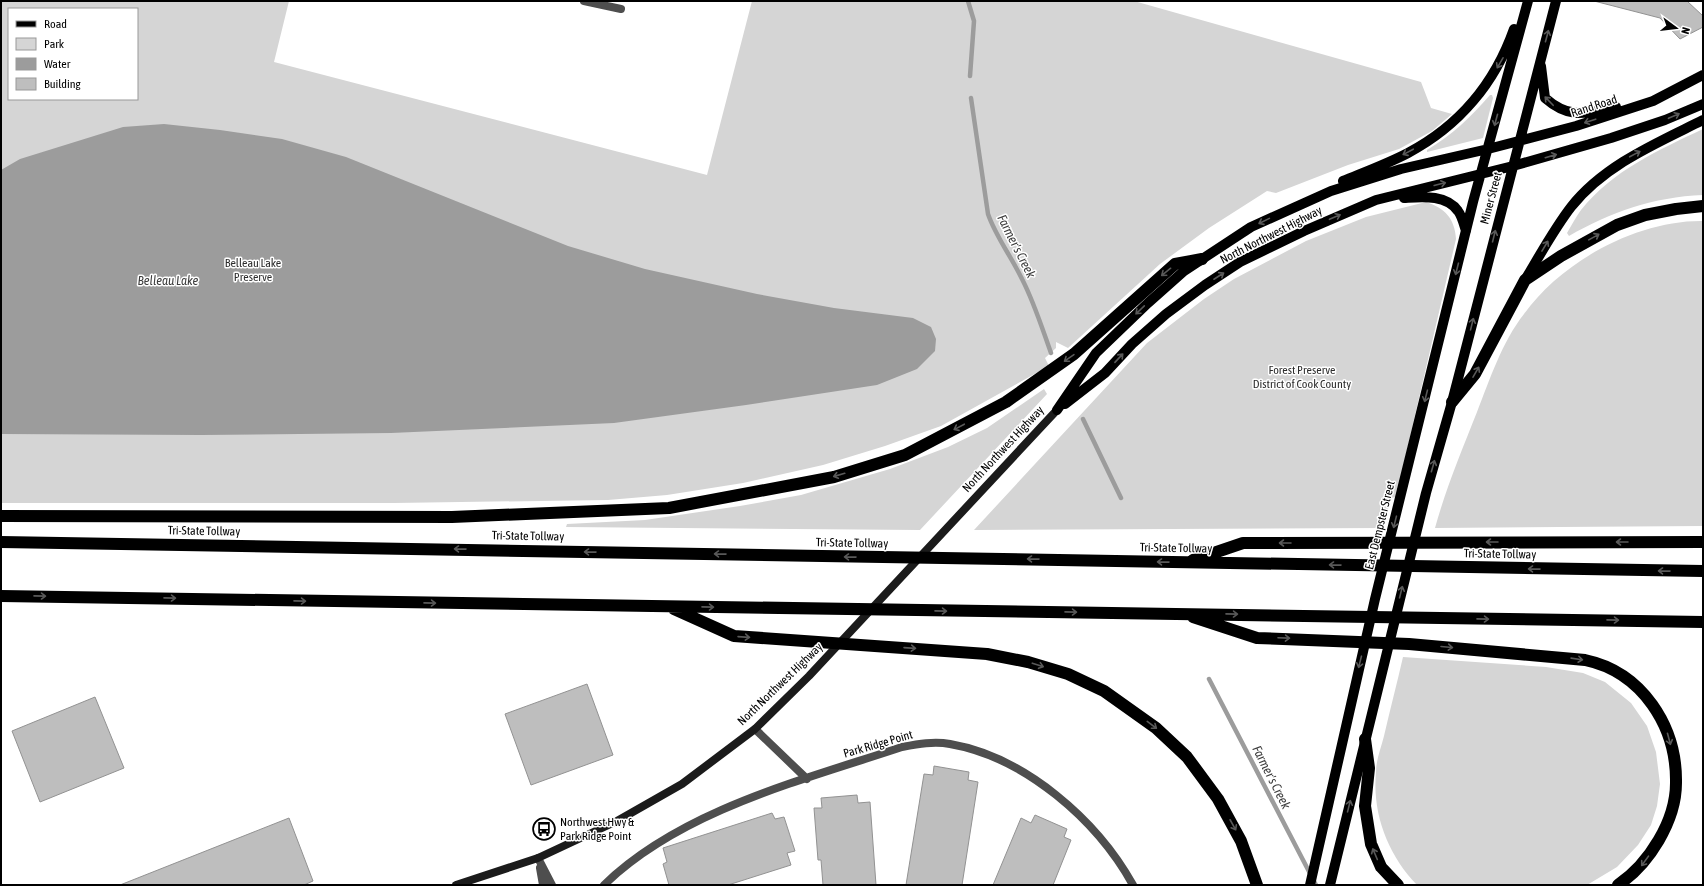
<svg xmlns="http://www.w3.org/2000/svg" width="1704" height="886" font-family="'Asap Condensed',sans-serif">
<style>
.green{fill:#d5d5d5;fill-rule:evenodd}
.water{fill:#9c9c9c}
.lines{fill:none;stroke-linecap:round;stroke-linejoin:round}
.stream{stroke:#9c9c9c;stroke-width:4.5}
.building{fill:#bebebe;stroke:#929292}
.street{stroke:#4e4e4e;stroke-width:8}
.secondary{stroke:#1b1b1b;stroke-width:8}
.primary{stroke:#000;stroke-width:10}
.highway{stroke:#000;stroke-width:12}
.oneway{stroke:#595959}
.labels{text-anchor:middle;stroke-width:3;stroke-linejoin:round;paint-order:stroke}
.street-label{font-size:12px;fill:#000;stroke:#fff}
.park-label{font-size:12px;fill:#2c2c2c;stroke:#fff}
.poi-label{font-size:12px;fill:#000;stroke:#fff;text-anchor:start}
.water-label{font-size:13px;font-style:italic;fill:#3d3d3d;stroke:#fff}
</style>
<rect width="100%" height="100%" fill="#fff"/>
<!-- green -->
<path class="green" d="M1,1H289L274,62L707,175L752,1H1134L1421,82L1431,108L1452,114L1432,131L1399,149L1348,165L1276,193L1267,191L1209,228L1160,264L1068,348L1056,342V348L1045,358L1049,366L941,426L885,446L823,465L743,483L667,495L608,500L394,503H1ZM9,9H137V99H9Z
M1490,95H1492L1493,98L1483,138L1427,152V150C1453,134 1470,118 1490,95Z
M1703,129V195C1653,197 1611,212 1569,236L1567,233C1571,226 1576,217 1581,210C1613,170 1659,150 1703,129Z
M1426,202C1445,208 1455,219 1456,239L1396,497L1391,498L1383,528L974,530L1147,343L1204,299L1234,279L1306,241L1366,217Z
M1703,221V526L1435,528C1446,488 1462,450 1477,412C1490,379 1502,342 1524,314C1562,261 1638,220 1703,221Z
M1044,389L1047,394L920,530L566,527L567,524L645,520L740,506L801,495L890,469L948,447L987,428Z
M1403,657L1546,667L1583,673L1605,682L1631,703L1647,726L1656,752L1660,784L1657,806L1651,825L1638,845L1617,867L1587,885H1417C1388,855 1372,814 1376,772C1376,760 1381,748 1384,736C1390,710 1397,683 1403,657Z"/>
<!-- water -->
<path class="water" d="M164,124L220,130L282,139L346,157L568,246L645,269L757,294L834,308L913,318L931,327L936,339L935,351L917,369L877,385L746,405L614,423L391,433L201,435L1,434V170L20,159L123,127Z"/>
<g class="lines">
<!-- stream -->
<path class="stream" d="M968,1L974,21L970,76
M971,98L988,214C996,237 1011,256 1022,279C1034,302 1042,328 1051,353
M1083,419L1121,498
M1209,679L1316,885"/>
</g>
<!-- building -->
<path class="building" d="M1594,1H1687L1703,16V27L1680,39L1660,18Z
M587,684L613,755L531,785L505,714Z
M95,697L124,768L40,802L12,731Z
M934,766L969,772L968,780L978,782L962,885H906L924,774L933,775Z
M857,795L858,803L870,802L876,885H823L821,860H818L814,808H822L821,798Z
M772,813L775,819L784,817L795,851L787,853L791,865L728,885H669L663,864L667,862L663,848Z
M1035,815L1067,829L1064,837L1071,840L1053,885H993L1021,818L1031,823Z
M289,818L313,881L304,885H120Z"/>
<g class="lines">
<!-- street -->
<path class="street" d="M584,1L621,9
M755,729L807,779
M538,858L552,885
M540,868L543,885
M604,885C681,810 803,780 902,747C918,744 934,741 950,744C1025,757 1097,820 1133,885"/>
<!-- secondary -->
<path class="secondary" d="M456,885L538,858L617,821L682,784L755,729L809,676L1057,410"/>
<!-- primary -->
<path class="primary" d="M1541,66L1545,98C1570,120 1586,113 1616,107
M1343,181C1365,172 1387,164 1408,153C1459,126 1495,83 1514,29
M1404,198C1421,197 1446,194 1458,211C1462,216 1464,225 1466,231
M1525,280C1540,255 1554,229 1571,207C1604,165 1657,143 1703,120
M1065,404L1105,373L1132,344L1166,314L1205,285L1240,262L1304,231L1376,200L1513,166L1611,138L1665,120L1703,104
M1057,410L1096,353L1148,303L1184,271L1251,227L1331,191L1401,169L1488,149L1576,126L1653,101L1703,75
M1310,885L1375,599L1473,202L1528,1
M1330,885L1426,493L1452,402L1556,1"/>
<!-- highway -->
<path class="highway" d="M1452,402L1475,374L1525,280L1561,256L1617,225L1645,215L1676,209L1703,206
M1,516L452,517L669,508L834,477L905,455L1006,402L1074,354L1175,264L1202,259
M1,542L1703,571
M1193,560L1243,543L1703,542
M1,596L1703,622
M674,609L734,636L987,654L1028,662L1068,674L1104,691L1156,728L1187,757L1218,799L1241,841L1257,885
M1193,617L1257,638L1409,644L1585,660C1642,672 1677,726 1676,783C1676,821 1649,864 1618,885
M1365,739L1369,768L1365,806L1371,844L1381,867L1398,885"/>
</g>
<!-- one-way arrows -->
<defs><path id="oneway-shaft" d="M-6 0H5M1.5-3L5.5 0L1.5 3" fill="none" stroke-width="1.6" stroke-linecap="round" stroke-linejoin="round"/></defs>
<g class="oneway">
<use href="#oneway-shaft" transform="translate(1547 36) rotate(-75)"/>
<use href="#oneway-shaft" transform="translate(1500 63) rotate(120)"/>
<use href="#oneway-shaft" transform="translate(1549 101) rotate(-134)"/>
<use href="#oneway-shaft" transform="translate(1674 116) rotate(-23)"/>
<use href="#oneway-shaft" transform="translate(1496 120) rotate(105)"/>
<use href="#oneway-shaft" transform="translate(1590 121) rotate(162)"/>
<use href="#oneway-shaft" transform="translate(1408 152) rotate(152)"/>
<use href="#oneway-shaft" transform="translate(1635 154) rotate(-28)"/>
<use href="#oneway-shaft" transform="translate(1551 156) rotate(-16)"/>
<use href="#oneway-shaft" transform="translate(1440 184) rotate(-14)"/>
<use href="#oneway-shaft" transform="translate(1335 217) rotate(-23)"/>
<use href="#oneway-shaft" transform="translate(1264 221) rotate(154)"/>
<use href="#oneway-shaft" transform="translate(1494 236) rotate(-76)"/>
<use href="#oneway-shaft" transform="translate(1594 237) rotate(-29)"/>
<use href="#oneway-shaft" transform="translate(1545 246) rotate(-59)"/>
<use href="#oneway-shaft" transform="translate(1457 269) rotate(104)"/>
<use href="#oneway-shaft" transform="translate(1166 272) rotate(141)"/>
<use href="#oneway-shaft" transform="translate(1219 276) rotate(-33)"/>
<use href="#oneway-shaft" transform="translate(1140 310) rotate(136)"/>
<use href="#oneway-shaft" transform="translate(1472 324) rotate(-76)"/>
<use href="#oneway-shaft" transform="translate(1069 358) rotate(145)"/>
<use href="#oneway-shaft" transform="translate(1119 358) rotate(-47)"/>
<use href="#oneway-shaft" transform="translate(1476 372) rotate(-60)"/>
<use href="#oneway-shaft" transform="translate(1426 396) rotate(104)"/>
<use href="#oneway-shaft" transform="translate(959 427) rotate(152)"/>
<use href="#oneway-shaft" transform="translate(1433 466) rotate(-74)"/>
<use href="#oneway-shaft" transform="translate(839 475) rotate(164)"/>
<use href="#oneway-shaft" transform="translate(1395 522) rotate(104)"/>
<use href="#oneway-shaft" transform="translate(1492 542) rotate(180)"/>
<use href="#oneway-shaft" transform="translate(1622 542) rotate(180)"/>
<use href="#oneway-shaft" transform="translate(1285 543) rotate(180)"/>
<use href="#oneway-shaft" transform="translate(460 549) rotate(-179)"/>
<use href="#oneway-shaft" transform="translate(590 552) rotate(-179)"/>
<use href="#oneway-shaft" transform="translate(720 554) rotate(-179)"/>
<use href="#oneway-shaft" transform="translate(850 557) rotate(-179)"/>
<use href="#oneway-shaft" transform="translate(1033 559) rotate(-179)"/>
<use href="#oneway-shaft" transform="translate(1163 562) rotate(-179)"/>
<use href="#oneway-shaft" transform="translate(1335 565) rotate(-179)"/>
<use href="#oneway-shaft" transform="translate(1534 569) rotate(-179)"/>
<use href="#oneway-shaft" transform="translate(1664 571) rotate(-179)"/>
<use href="#oneway-shaft" transform="translate(1401 592) rotate(-76)"/>
<use href="#oneway-shaft" transform="translate(40 596) rotate(1)"/>
<use href="#oneway-shaft" transform="translate(170 598) rotate(1)"/>
<use href="#oneway-shaft" transform="translate(300 601) rotate(1)"/>
<use href="#oneway-shaft" transform="translate(430 603) rotate(1)"/>
<use href="#oneway-shaft" transform="translate(708 607) rotate(1)"/>
<use href="#oneway-shaft" transform="translate(941 611) rotate(1)"/>
<use href="#oneway-shaft" transform="translate(1071 612) rotate(1)"/>
<use href="#oneway-shaft" transform="translate(1232 614) rotate(1)"/>
<use href="#oneway-shaft" transform="translate(1483 619) rotate(1)"/>
<use href="#oneway-shaft" transform="translate(1613 620) rotate(1)"/>
<use href="#oneway-shaft" transform="translate(744 637) rotate(4)"/>
<use href="#oneway-shaft" transform="translate(1284 638) rotate(2)"/>
<use href="#oneway-shaft" transform="translate(1447 647) rotate(5)"/>
<use href="#oneway-shaft" transform="translate(910 648) rotate(4)"/>
<use href="#oneway-shaft" transform="translate(1577 659) rotate(8)"/>
<use href="#oneway-shaft" transform="translate(1360 662) rotate(104)"/>
<use href="#oneway-shaft" transform="translate(1038 665) rotate(18)"/>
<use href="#oneway-shaft" transform="translate(1152 725) rotate(37)"/>
<use href="#oneway-shaft" transform="translate(1669 739) rotate(75)"/>
<use href="#oneway-shaft" transform="translate(1349 806) rotate(-76)"/>
<use href="#oneway-shaft" transform="translate(1233 825) rotate(61)"/>
<use href="#oneway-shaft" transform="translate(1375 854) rotate(-113)"/>
<use href="#oneway-shaft" transform="translate(1645 861) rotate(126)"/>
</g>
<!-- icons -->
<defs>
<g id="bus-ring" transform="scale(1.15)"><circle r="9.5" fill="#fff" stroke="#000" stroke-width="1.5"/><path d="M-5-6H5V4H4V6H2V4H-2V6H-4V4H-5ZM-3.5-4V0h7V-4ZM-3.5 1.2v1.5H-2V1.2ZM2 1.2v1.5H3.5V1.2Z" fill="#000"/></g>
</defs>
<g fill-rule="evenodd">
<use href="#bus-ring" x="544" y="829"/>
</g>
<g class="labels">
<!-- street labels -->
<g class="street-label">
<text transform="translate(1594 106) rotate(-18)" y="4">Rand Road</text>
<text transform="translate(1491 198) rotate(-75)" y="4">Miner Street</text>
<text transform="translate(1271 235) rotate(-27)" y="4">North Northwest Highway</text>
<text transform="translate(1003 449) rotate(-47)" y="4">North Northwest Highway</text>
<text transform="translate(1380 525) rotate(-76)" y="4">East Dempster Street</text>
<text transform="translate(204 531) rotate(1)" y="4">Tri-State Tollway</text>
<text transform="translate(528 536) rotate(1)" y="4">Tri-State Tollway</text>
<text transform="translate(852 543) rotate(1)" y="4">Tri-State Tollway</text>
<text transform="translate(1176 548) rotate(1)" y="4">Tri-State Tollway</text>
<text transform="translate(1500 554) rotate(1)" y="4">Tri-State Tollway</text>
<text transform="translate(780 684) rotate(-44)" y="4">North Northwest Highway</text>
<text transform="translate(878 744) rotate(-16)" y="4">Park Ridge Point</text>
</g>
<!-- park labels -->
<g class="park-label">
<text x="253" y="267">Belleau Lake<tspan x="253" dy="14">Preserve</tspan></text>
<text x="1302" y="374">Forest Preserve<tspan x="1302" dy="14">District of Cook County</tspan></text>
</g>
<!-- poi labels -->
<g class="poi-label">
<text x="560" y="826">Northwest Hwy &amp;<tspan x="560" dy="14">Park Ridge Point</tspan></text>
</g>
<!-- water labels -->
<g class="water-label">
<text transform="translate(1017 246) rotate(63)" y="5">Farmer's Creek</text>
<text x="168" y="285">Belleau Lake</text>
<text transform="translate(1272 777) rotate(63)" y="5">Farmer's Creek</text>
</g>
</g>
<!-- border -->
<rect width="1704" height="886" fill="none" stroke="#000000" stroke-width="4"/>
<!-- legend -->
<rect x="8" y="8" width="130" height="92" fill="#ffffff" stroke="#999999"/>
<rect x="16" y="21" width="20" height="6" fill="#000000" stroke="#999999"/>
<text x="44" y="28" font-size="12" fill="#000000">Road</text>
<rect x="16" y="38" width="20" height="12" fill="#d5d5d5" stroke="#999999"/>
<text x="44" y="48" font-size="12" fill="#000000">Park</text>
<rect x="16" y="58" width="20" height="12" fill="#9c9c9c" stroke="#999999"/>
<text x="44" y="68" font-size="12" fill="#000000">Water</text>
<rect x="16" y="78" width="20" height="12" fill="#bebebe" stroke="#999999"/>
<text x="44" y="88" font-size="12" fill="#000000">Building</text>
<!-- north arrow -->
<g transform="translate(1676 28) rotate(105)" stroke="#ffffff" stroke-width="3" paint-order="stroke">
<path d="M0-3L7 15L0 10L-7 15Z" fill="#000000"/>
<text y="-6" font-size="11" font-weight="bold" text-anchor="middle" fill="#000000">N</text>
</g>
</svg>
